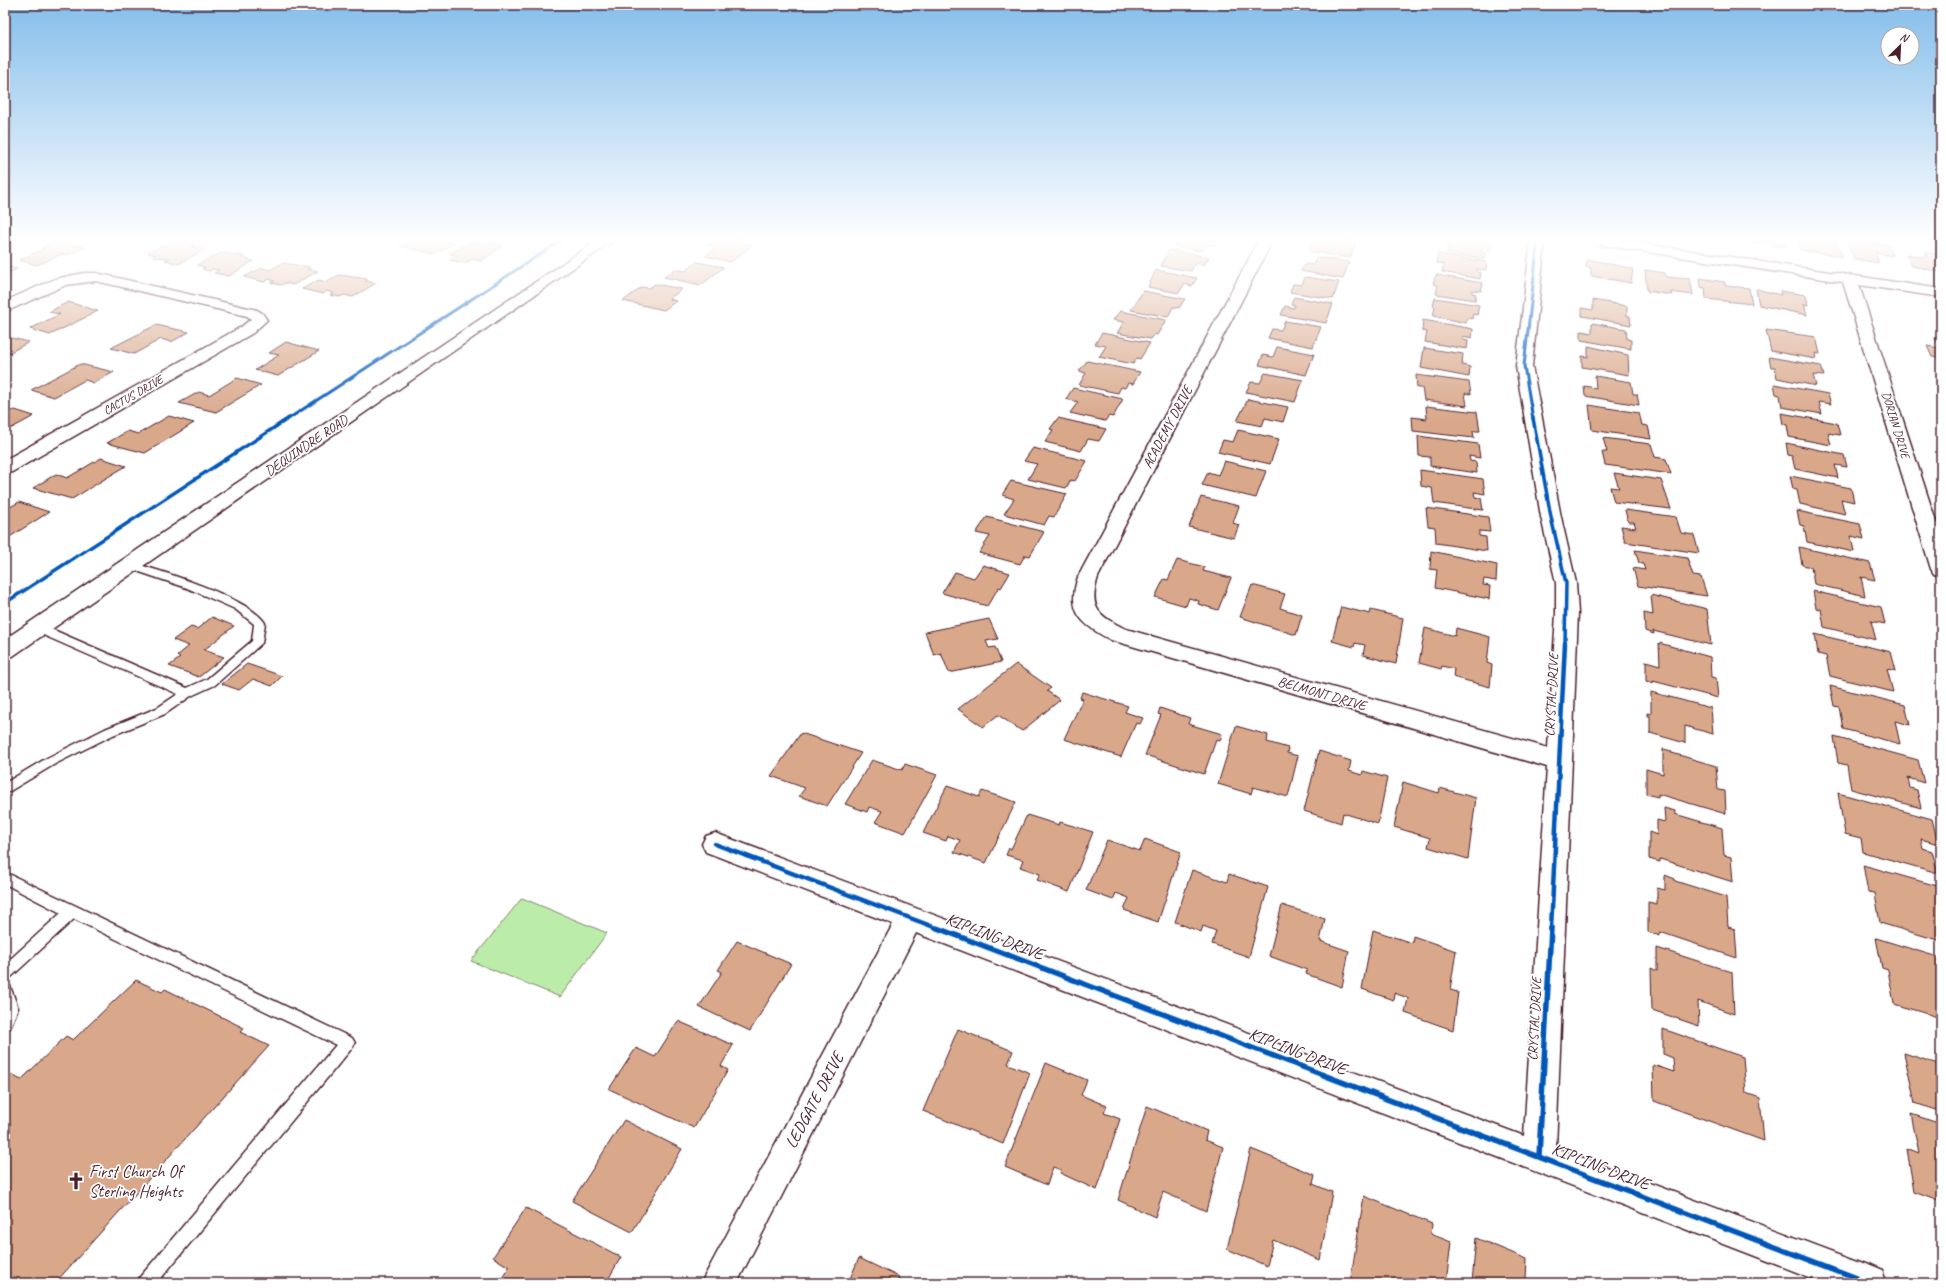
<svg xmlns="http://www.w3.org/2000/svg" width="1946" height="1288" font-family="Caveat,sans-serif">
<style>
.green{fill:#bcecaa;stroke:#83866a}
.building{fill:#d9a88b;stroke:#4a1f2b}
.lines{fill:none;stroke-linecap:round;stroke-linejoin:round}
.lane-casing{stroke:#4a1f2b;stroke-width:3}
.street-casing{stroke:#4a1f2b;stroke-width:3}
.secondary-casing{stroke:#4a1f2b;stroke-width:3}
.lane{fill:#fff;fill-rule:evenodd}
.street{fill:#fff;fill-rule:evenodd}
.secondary{fill:#fff;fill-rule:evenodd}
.cycleway-far3-casing{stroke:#fff;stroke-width:5}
.cycleway-far2-casing{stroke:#fff;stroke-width:5.5}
.cycleway-far1-casing{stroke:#fff;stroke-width:7}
.cycleway-casing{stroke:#fff;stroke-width:8}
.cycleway-far3{stroke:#0057b8;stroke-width:3}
.cycleway-far2{stroke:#0057b8;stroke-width:3.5}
.cycleway-far1{stroke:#0057b8;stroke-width:4.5}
.cycleway{stroke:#0057b8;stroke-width:5.5}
.labels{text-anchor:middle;stroke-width:3.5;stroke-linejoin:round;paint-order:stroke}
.far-street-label{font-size:12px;fill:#4a1f2b;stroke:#fff}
.street-label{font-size:14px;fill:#4a1f2b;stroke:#fff}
.near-street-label{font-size:17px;fill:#4a1f2b;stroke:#fff}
.near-poi-label{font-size:17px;fill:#4a1f2b;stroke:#fff;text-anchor:start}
</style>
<rect width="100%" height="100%" fill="#fff"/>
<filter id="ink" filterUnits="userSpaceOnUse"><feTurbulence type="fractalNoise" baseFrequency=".025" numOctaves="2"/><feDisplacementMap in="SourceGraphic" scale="8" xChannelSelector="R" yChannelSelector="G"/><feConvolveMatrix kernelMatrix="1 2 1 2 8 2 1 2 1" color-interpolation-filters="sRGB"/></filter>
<g filter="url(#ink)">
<!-- green -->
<path class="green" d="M522,898L607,933L560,997L471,961Z"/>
<!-- building -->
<path class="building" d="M58,240L85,247L67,255L62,254L37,265L19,260L44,249L41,248Z
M411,240H439L454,243L435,254L400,246Z
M714,240H726L752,245L731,262L705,256L717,247L707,245Z
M1178,240H1219L1215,245L1207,244L1202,251L1174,246Z
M1322,240H1338L1356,243L1350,258L1309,251L1312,243L1320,245Z
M1446,240H1477L1492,242L1490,251L1481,249V252L1486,253L1484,259L1447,253L1449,245L1444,244Z
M1744,240H1782L1785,247L1745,241Z
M1797,240H1835L1843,257L1801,250Z
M1846,240L1888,245L1893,256L1875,253L1879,263L1854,259Z
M172,241L181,243L185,241L195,244L191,246L205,249L179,264L165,260L170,258L153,257L156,255L148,253Z
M470,242L485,245L488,243L503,246L481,261L472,259L465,263L449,260L457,255L450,254Z
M1169,250L1209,257L1204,265L1196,263L1191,271L1161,266Z
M1925,252L1941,255V272L1912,266L1906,254L1927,257Z
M220,253L244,256L240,258L254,261L229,276L214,273L219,270L213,269L209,271L202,269L205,267L197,265Z
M1438,254L1487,262L1486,270L1477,269V272H1481L1480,279L1442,272L1444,264L1436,263Z
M1316,257L1349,262L1343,279L1301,271L1305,264L1313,265Z
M1587,259L1633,269L1631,283L1591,276V268L1586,267Z
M697,262L724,267L701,285L664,277L675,269L685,271Z
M282,263L310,267L307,269L318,271L293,285L285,283L281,285L271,283L275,281L269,279L264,282L244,277L262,268L270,270Z
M5,266L17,269L6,274L10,275L5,278Z
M1156,270L1197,278L1192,286L1184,284L1179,293L1148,287Z
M1645,270L1665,273L1666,277L1690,279L1693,295L1671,292L1672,295L1647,291Z
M339,275L368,279L365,281L376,283L353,297L344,295L340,297L330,295L334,293L327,291L323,294L302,289L319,280L327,282Z
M1436,275L1483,283L1481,291L1472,290V293L1476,294L1475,300L1436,294L1438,285L1433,284Z
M1305,277L1339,282L1333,299L1290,292L1293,284L1302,285Z
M1700,278L1725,282V286L1749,288L1752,304L1706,299L1705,288L1701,287Z
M655,284L682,289L669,299L676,301L664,310L623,301L642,287L649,288Z
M1756,289L1781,295L1780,291L1806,295L1808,305L1804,304L1807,315L1759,305Z
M1143,291L1185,299L1179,308L1173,307L1168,317L1131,310Z
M1294,297L1333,304L1326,323L1281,315L1285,306L1294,308L1295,305L1291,304Z
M1435,298L1479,305L1477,315L1473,314L1472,319L1467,318L1466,323L1433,316L1435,307L1433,306Z
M1593,300L1627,306V316H1630L1631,325L1582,316V308L1593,310Z
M68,302L98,311L50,335L30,329L60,314L49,312Z
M1120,311L1166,320L1157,335L1154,334L1150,339L1117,333L1124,322L1113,320Z
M1423,320L1473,329L1472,338L1463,336V340L1468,341L1467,349L1425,342L1427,332L1422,331Z
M1285,321L1321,327L1313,347L1268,338L1272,329L1281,330Z
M1592,323L1626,329L1627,339L1631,340V349L1581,340V331L1592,333Z
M156,325L189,332L171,342L161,339L134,354L111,348Z
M1766,330L1816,337L1820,354L1815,353L1816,359L1771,351Z
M1102,333L1150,343L1140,359L1137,358L1133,364L1099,357L1106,346L1095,344Z
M7,337L29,342L5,355V338Z
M1935,338L1941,339V358L1932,357L1927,346L1940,348Z
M286,342L319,351L278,376L255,370L279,355L269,353Z
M1588,346L1628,355L1629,375L1582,367V356L1588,357Z
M1277,347L1314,354L1306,375L1259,365L1263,355L1273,357Z
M1424,348L1463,354L1462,365L1470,367L1469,377L1421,368Z
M1769,357L1821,366L1824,376L1813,375L1816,386L1777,378L1775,367H1771Z
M1087,361L1140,372L1133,384L1128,383L1125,388L1121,387L1118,393L1079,385L1086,373L1079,371Z
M80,364L114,372L94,383L85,380L54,397L31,390Z
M1265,373L1303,380L1295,402L1246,392L1251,382L1260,383Z
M1416,375L1469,382L1471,394L1465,393L1467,406L1424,400L1422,388H1417Z
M1595,376L1631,382L1633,394H1637L1639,405L1585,396L1584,386L1596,388Z
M237,378L261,385L216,412L179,403L199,392L209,395Z
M1774,384L1828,394L1831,404L1819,402L1822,414L1782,407L1780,395L1776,394Z
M1073,388L1123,399L1113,417L1109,416L1105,421L1070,413L1078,402L1066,399Z
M1248,399L1288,407L1283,422L1265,418L1262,426L1237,421Z
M1589,405L1639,413L1642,425L1648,426L1651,439L1592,430Z
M1426,406L1477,412L1480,431H1473L1474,438L1413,431L1412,417L1427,419Z
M5,409L13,411L15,410L34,416L12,428L5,426Z
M1781,413L1837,423L1840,435L1828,433L1831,445L1789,437L1787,425L1783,424Z
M169,416L194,423L145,453L107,443L128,431L138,434Z
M1058,418L1106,429L1099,441L1088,439L1081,451L1045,442L1053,430L1050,429Z
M1238,430L1279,439L1270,464L1218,452L1223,440L1233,442Z
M1418,436L1478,444L1480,458L1469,456L1470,461L1476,462L1477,473L1430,466V457L1419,456Z
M1603,438L1651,444L1655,457L1666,459L1671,474L1605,465L1602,452H1607Z
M1786,443L1844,455L1847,467L1835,465L1838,478L1795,469L1792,456L1788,455Z
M1033,448L1087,461L1075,481L1071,480L1066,488L1028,479L1037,464L1024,461Z
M101,458L126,466L72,499L33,488L56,474L67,478Z
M1224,461L1266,471L1256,498L1202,485L1208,472L1218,475Z
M1420,470L1483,479L1485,494L1474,492L1475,497L1481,498L1483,510L1434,503L1432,488L1421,486Z
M1614,473L1661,480L1671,509L1614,502L1610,487L1619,488Z
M1790,476L1851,488L1854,502L1841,499L1845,514L1800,504L1797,490L1793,489Z
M1011,481L1067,494L1054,517L1049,516L1044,525L1004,514L1014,499L1002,495Z
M1201,497L1239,506L1233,523L1239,525L1234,538L1189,527Z
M19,502L49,512L8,538L5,536V510Z
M1426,508L1488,517L1490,532L1479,531V536L1486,537L1487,551L1436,543L1435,527L1428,526Z
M1625,510L1676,517L1681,533L1694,535L1699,553L1625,542L1621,526L1636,528L1634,522H1628Z
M1797,511L1860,524L1864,539L1851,536L1854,552L1807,542L1804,526L1800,525Z
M987,517L1044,532L1030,556L1025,555L1020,564L979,553L990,536L976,533Z
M1799,547L1870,563L1875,580L1861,577L1865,596L1814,584L1811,567L1802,565Z
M1635,550L1687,558L1693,576L1701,577L1707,596L1638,586L1633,568L1645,570L1643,564L1639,563Z
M1431,551L1497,565L1496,581L1484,579L1483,585L1490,586L1489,599L1435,588L1437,570L1430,569Z
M1177,560L1205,567L1203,571L1231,578L1218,610L1198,604L1199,601L1189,598L1186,606L1155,597L1164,579L1168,580Z
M983,565L1010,573L1001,588L999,587L987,606L942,593L955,572L974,578Z
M1252,585L1285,594L1280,608L1302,615L1296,635L1240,617Z
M1813,591L1881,607L1885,624L1871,621L1876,640L1824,627L1821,609L1816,608Z
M1651,595L1707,609L1711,645L1653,631L1654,634L1645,631L1644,613L1653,615Z
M1341,607L1370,614L1371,610L1403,618L1396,664L1363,655L1365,645L1355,643L1354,647L1332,641Z
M212,617L234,626L204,650L224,657L199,677L169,666L180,658L177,656L189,646L173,640L191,627L197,629Z
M989,619L998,639L986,641L989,648L995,647L1001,662L949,673L941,653L934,655L925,632Z
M1425,628L1455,636L1456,628L1490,637L1487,663L1492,665L1490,687L1453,677L1454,669L1442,666L1441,669L1419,663Z
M1815,634L1891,652L1896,671L1887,669L1893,692L1830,676L1826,656L1818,654Z
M1659,643L1710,657L1711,677L1716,678L1718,698L1653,681V683L1646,681V661L1660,665Z
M247,664L282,676L272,686L253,679L239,690L222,684Z
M1016,664L1051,688L1047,691L1060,700L1022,731L998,715L983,727L958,709Z
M1830,686L1905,705L1910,725L1895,721L1900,744L1843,729L1839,707L1834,706Z
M1082,692L1128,706L1125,712L1143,718L1140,724L1136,723L1121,757L1064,739L1083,699L1080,698Z
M1651,692L1711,708L1713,734L1685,726V743L1650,733V716H1647V713L1651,714Z
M1160,708L1190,718L1188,724L1222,734L1220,741L1216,740L1204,774L1145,755L1161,715L1158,714Z
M1236,726L1268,735L1267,742L1288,748L1287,753L1298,756L1288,797L1253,787L1251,794L1218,784Z
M801,733L861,753L827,806L799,796L805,788L771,776Z
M1834,737L1918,760L1924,783L1908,778L1910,788L1917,790L1921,808L1851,789L1847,765L1838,763Z
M1663,749L1672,751V753L1716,766L1718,790L1725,791L1726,814L1658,794V797L1646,794V769L1663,774Z
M1319,751L1351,761L1349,771L1362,775L1363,771L1387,778L1378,824L1343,813L1341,823L1304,811Z
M872,760L902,770L905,764L937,775L905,833L875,822L882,811L869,807L867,812L845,804Z
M1403,782L1439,793L1440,788L1476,798L1468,859L1428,847L1430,838L1394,827Z
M947,786L979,797L982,791L1016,802L986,863L954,852L960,840L948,836L946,841L923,833Z
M1838,793L1932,819L1938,844L1921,839L1923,848L1932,851L1938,873L1863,852L1861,838L1845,834Z
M1664,808L1675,811V814L1722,828L1724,855L1731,857L1733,882L1660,859V862L1649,859V832L1657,835V820L1665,822Z
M1027,815L1059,825L1060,822L1093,832L1069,892L1037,880L1040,874L1020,867L1023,860L1006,855L1009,848L1011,849Z
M1145,839L1181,852L1158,922L1124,910L1129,898L1116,893L1113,900L1086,890L1107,840L1140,851Z
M1863,865L1941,887V941L1880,923L1875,893L1868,892Z
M1192,870L1227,882L1229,874L1268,887L1249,957L1212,944L1216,931L1203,926L1201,932L1175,922Z
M1665,875L1675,879V881L1726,897L1728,927L1735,929L1737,958L1660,932V936L1648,932V902L1657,904V888L1665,890Z
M1282,905L1325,919L1320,941L1349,951L1342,987L1306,974L1307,970L1269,956Z
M1373,930L1412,943L1413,936L1456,951L1450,990L1458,992L1453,1030L1405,1013L1408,998L1394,993L1393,1000L1362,989Z
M1876,938L1941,958V1018L1894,1004L1888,970L1882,968Z
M737,941L791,964L750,1031L699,1007L722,972L718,970Z
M1657,948L1732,972L1734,1014L1698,1001L1699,1026L1652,1010L1651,968L1657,971Z
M136,980L162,992L165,989L244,1028L240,1032L269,1046L55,1283H5V1071L21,1080L66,1036L73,1040Z
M678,1021L733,1045L721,1066L728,1070L694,1128L609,1089L636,1048L655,1057Z
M958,1029L1013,1051L1008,1064L1030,1073L1003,1144L923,1111Z
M1663,1029L1743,1057L1746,1093L1760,1098L1764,1141L1654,1101L1653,1065L1674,1072L1673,1058L1663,1054Z
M1904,1053L1941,1065V1112L1915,1103Z
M1046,1063L1087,1080L1081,1095L1107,1106L1104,1113L1120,1119L1097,1190L1060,1173L1061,1170L1053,1167L1047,1185L1005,1167Z
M1147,1106L1207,1131L1205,1140L1223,1147L1206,1211L1163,1192L1155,1217L1118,1200Z
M1911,1114L1941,1124V1202L1914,1192L1907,1149L1919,1154Z
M624,1120L682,1149L632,1232L572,1201Z
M1251,1149L1315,1175L1313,1184L1332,1192L1320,1260L1273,1240L1267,1266L1227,1249Z
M1364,1196L1432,1224L1431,1234L1451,1242L1446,1283H1350Z
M526,1208L621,1257L606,1283H499L509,1267L493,1257Z
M1476,1238L1527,1259L1526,1279L1537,1283H1472Z
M859,1258L899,1277L896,1283H848Z"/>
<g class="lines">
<!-- lane casing -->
<g class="lane-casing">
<path id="lane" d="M129,562C159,570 250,598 265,623L262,643L215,685L191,696L165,714L113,735L55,764L5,794V783L47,758L105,729L157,708L178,694L34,631L33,628L34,625H42L187,688L207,679L252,641L254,624L235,609L187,588L125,567L124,565Z
M5,872L352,1038L355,1043L352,1048L157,1283H137L140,1277L336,1045L74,919L10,978L5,980V964L61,913L5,884Z
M5,984L10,986L18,1008L10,1028L5,1030Z"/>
</g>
<!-- street casing -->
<g class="street-casing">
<path id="street" d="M587,240H610L611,241L609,244L604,245L589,243Z
M1259,240H1273L1098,577C1088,609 1099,616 1126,629L1548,748L1556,613V583L1541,517L1516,366L1531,240H1545L1532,366L1561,517L1576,583L1578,613L1556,1148L1870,1266L1882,1271L1887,1283H1825L916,933L737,1283H701L893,924L706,852L702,844L706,836L715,833L1524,1136L1547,767L1111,640C1082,625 1066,612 1078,577Z
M1588,240H1619L1941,289V297L1859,285L1941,537V576L1934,574L1931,569L1843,282L1595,244L1590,243Z
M84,273H96L257,310L262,313L267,320L253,333L12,472L5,474V460L241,327L251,319L247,316L96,281L66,285L5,312V301L55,279Z"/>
</g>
<!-- secondary casing -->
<g class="secondary-casing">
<path id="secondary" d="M598,240H614L13,656L5,658V639Z"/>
</g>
<!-- lane -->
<use href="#lane" class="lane"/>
<!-- street -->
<use href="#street" class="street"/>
<!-- secondary -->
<use href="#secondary" class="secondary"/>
<!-- cycleway-far3 casing -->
<g class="cycleway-far3-casing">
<path id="cycleway-far3" d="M288,419L562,240
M1533,419L1524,366L1538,240"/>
</g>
<!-- cycleway-far2 casing -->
<g class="cycleway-far2-casing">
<path id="cycleway-far2" d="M1533,418L1551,517L1566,583L1565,644
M5,603L289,418"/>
</g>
<!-- cycleway-far1 casing -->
<g class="cycleway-far1-casing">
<path id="cycleway-far1" d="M715,844L939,929
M1551,929L1565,643"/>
</g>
<!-- cycleway casing -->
<g class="cycleway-casing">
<path id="cycleway" d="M937,928L1870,1283
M1539,1156L1551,928"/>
</g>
<!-- cycleway-far3 -->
<use href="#cycleway-far3" class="cycleway-far3"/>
<!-- cycleway-far2 -->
<use href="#cycleway-far2" class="cycleway-far2"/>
<!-- cycleway-far1 -->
<use href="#cycleway-far1" class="cycleway-far1"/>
<!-- cycleway -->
<use href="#cycleway" class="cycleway"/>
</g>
</g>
<!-- sky -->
<linearGradient id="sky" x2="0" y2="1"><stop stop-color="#85beeb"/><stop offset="0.57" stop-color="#fff"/><stop offset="1" stop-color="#fff" stop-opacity="0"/></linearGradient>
<rect width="1946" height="420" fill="url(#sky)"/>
<!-- icons -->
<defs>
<g id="church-bare" transform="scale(1.38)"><path d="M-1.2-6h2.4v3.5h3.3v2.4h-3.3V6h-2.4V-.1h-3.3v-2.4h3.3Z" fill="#4a1f2b" stroke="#fff" stroke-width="2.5" paint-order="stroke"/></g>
</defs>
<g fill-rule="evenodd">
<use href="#church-bare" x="76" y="1181"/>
</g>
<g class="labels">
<!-- far-street labels -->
<g class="far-street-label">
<text transform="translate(133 395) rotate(-30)" y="4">CACTUS DRIVE</text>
<text transform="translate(1896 425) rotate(73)" y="4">DORIAN DRIVE</text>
</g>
<!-- street labels -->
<g class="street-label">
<text transform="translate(1167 427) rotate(-62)" y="5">ACADEMY DRIVE</text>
<text transform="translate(306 445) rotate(-34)" y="5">DEQUINDRE ROAD</text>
<text transform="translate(1322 693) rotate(16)" y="5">BELMONT DRIVE</text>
<text transform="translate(1551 695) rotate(-87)" y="5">CRYSTAL DRIVE</text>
<text transform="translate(1534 1019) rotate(-87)" y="5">CRYSTAL DRIVE</text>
</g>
<!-- near-street labels -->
<g class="near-street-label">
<text transform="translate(995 936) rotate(21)" y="6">KIPLING DRIVE</text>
<text transform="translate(1298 1051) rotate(21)" y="6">KIPLING DRIVE</text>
<text transform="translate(814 1100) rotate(-62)" y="6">LEDGATE DRIVE</text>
<text transform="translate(1601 1166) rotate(21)" y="6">KIPLING DRIVE</text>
</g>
<!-- near-poi labels -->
<g class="near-poi-label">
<text x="89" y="1177">First Church Of<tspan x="89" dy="20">Sterling Heights</tspan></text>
</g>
</g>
<!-- margin -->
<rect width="1946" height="1288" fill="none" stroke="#fff" stroke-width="20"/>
<rect x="10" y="10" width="1926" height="1268" fill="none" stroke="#4a1f2b" stroke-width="1.5" filter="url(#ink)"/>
<!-- north arrow -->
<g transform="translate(1900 46) rotate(24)"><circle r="19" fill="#ffffff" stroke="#b7a5aa"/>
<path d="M0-3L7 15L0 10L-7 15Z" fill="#4a1f2b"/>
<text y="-6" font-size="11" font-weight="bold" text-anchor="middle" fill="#4a1f2b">N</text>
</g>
</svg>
